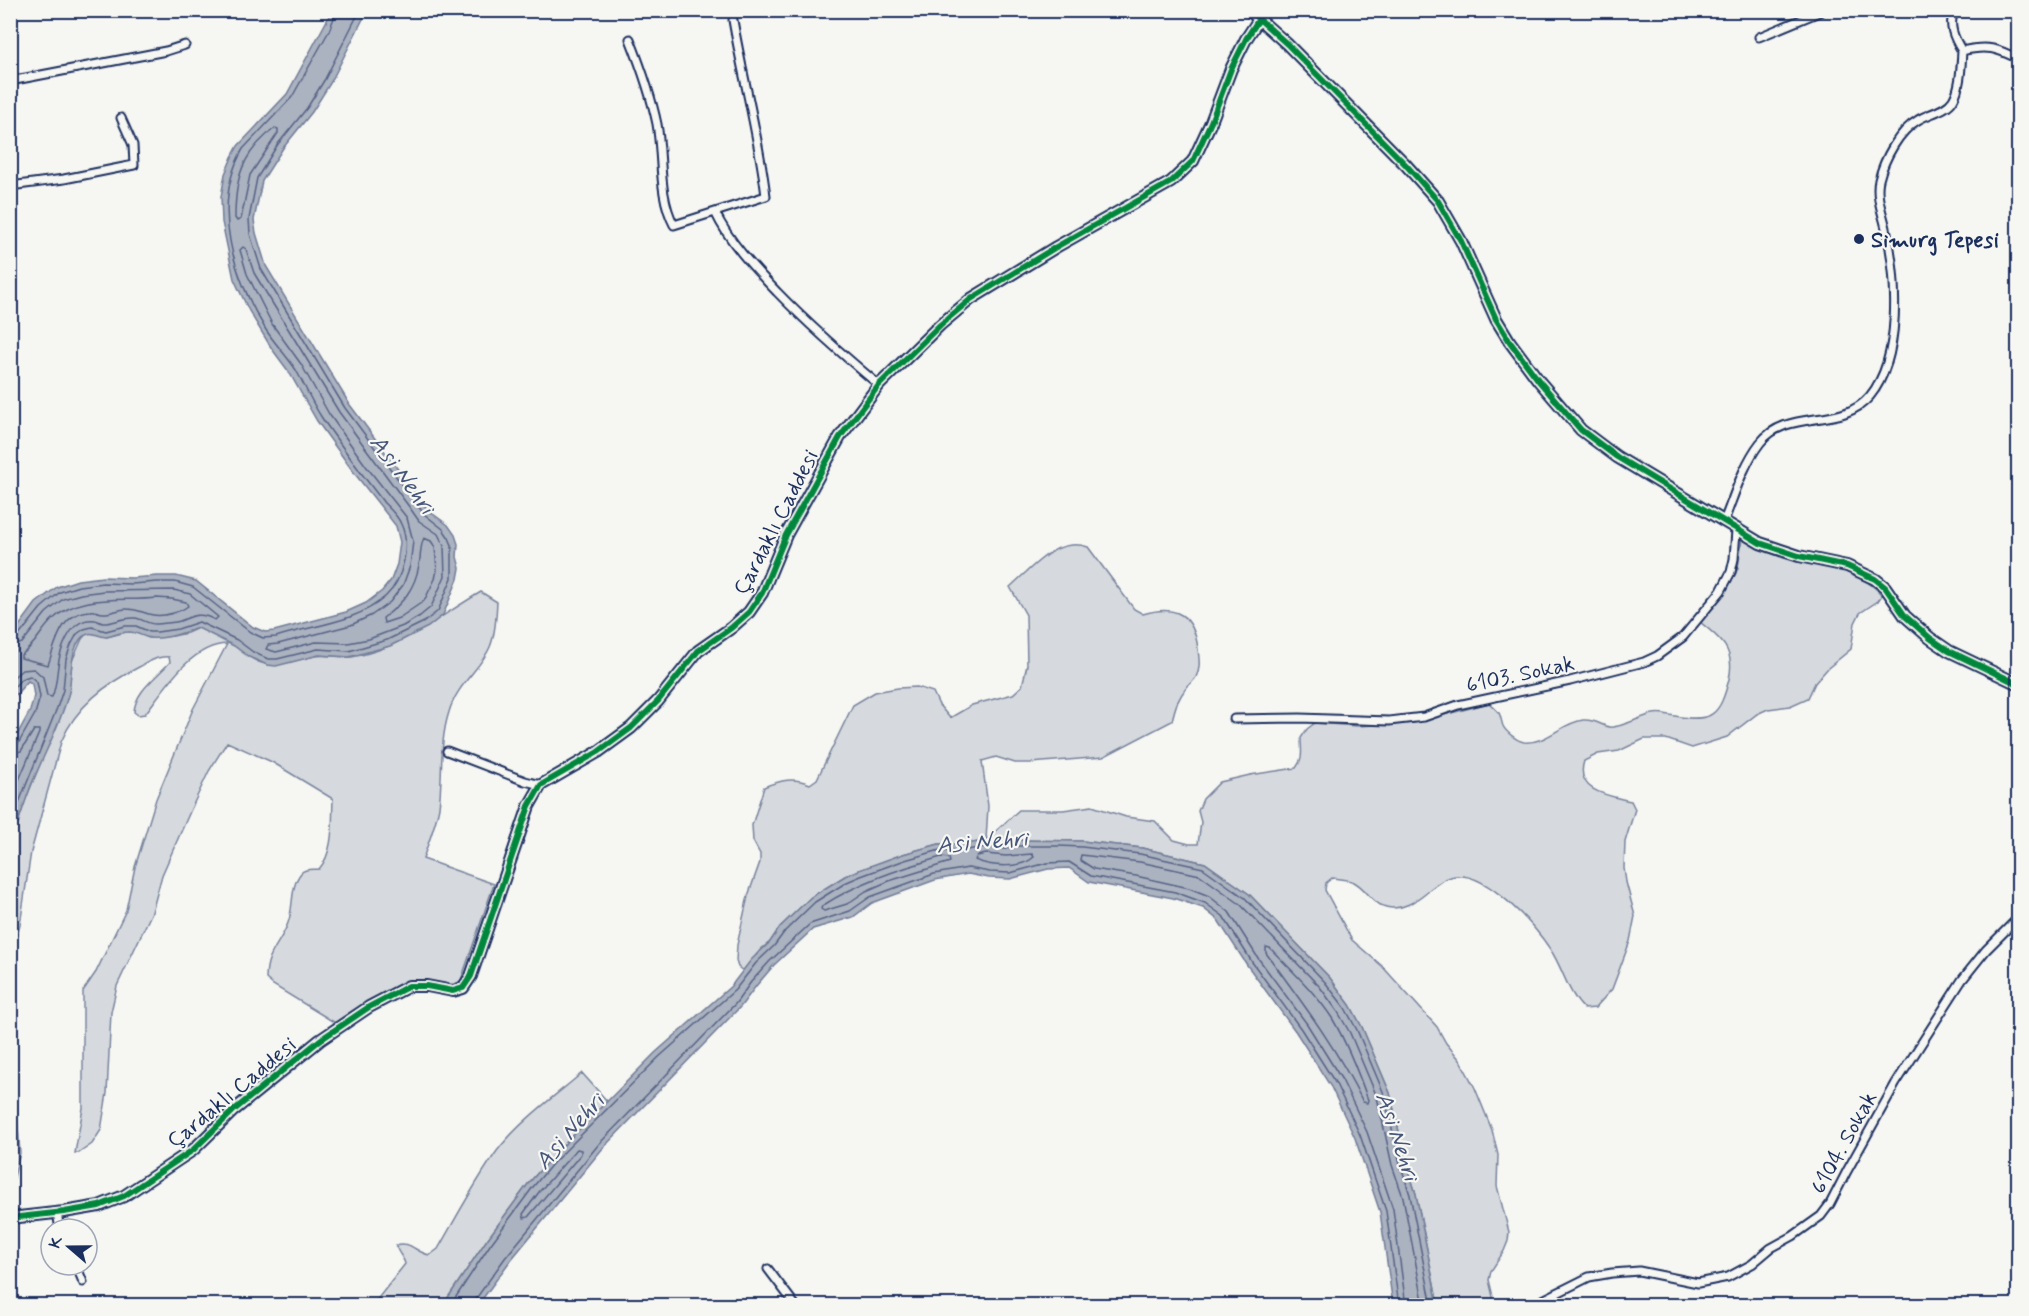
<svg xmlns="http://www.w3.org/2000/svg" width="2029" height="1316" font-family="Mynerve,sans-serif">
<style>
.green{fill:#d6d9dd;stroke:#78849e;stroke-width:1.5}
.water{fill:#abb2c0;stroke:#717e99;stroke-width:1.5}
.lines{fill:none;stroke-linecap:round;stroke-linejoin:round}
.shore{stroke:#556385;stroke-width:1.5}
.minor-casing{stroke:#1b2f5e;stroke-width:11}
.tertiary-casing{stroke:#1b2f5e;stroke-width:14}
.minor{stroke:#f6f6f2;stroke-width:7}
.tertiary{stroke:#f6f6f2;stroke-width:9}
.cycleway-casing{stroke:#f6f6f2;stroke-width:10}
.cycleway{stroke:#00873e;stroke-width:6}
.poi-dot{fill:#1b2f5e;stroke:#f6f6f2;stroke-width:2}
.labels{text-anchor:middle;stroke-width:4.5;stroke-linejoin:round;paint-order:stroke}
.poi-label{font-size:22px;font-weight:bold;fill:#1b2f5e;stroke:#f6f6f2;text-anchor:start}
.street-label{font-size:22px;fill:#1b2f5e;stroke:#f6f6f2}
.water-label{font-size:24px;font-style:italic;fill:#46567b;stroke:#f6f6f2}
</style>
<rect width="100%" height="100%" fill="#f6f6f2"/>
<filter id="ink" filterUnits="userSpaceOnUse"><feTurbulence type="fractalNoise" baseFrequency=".0167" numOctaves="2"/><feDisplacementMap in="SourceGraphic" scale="12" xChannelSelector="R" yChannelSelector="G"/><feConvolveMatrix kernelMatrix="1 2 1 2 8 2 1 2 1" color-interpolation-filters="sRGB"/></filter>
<g filter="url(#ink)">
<!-- green -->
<path class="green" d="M1742,539C1756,546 1770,553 1784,558C1819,568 1857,566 1882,595L1878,601L1860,613L1855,623L1851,649L1828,668L1815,683L1808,698L1790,706L1768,709L1757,714L1727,737L1692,748L1666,739H1644L1619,751L1598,754L1584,761C1574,792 1610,796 1631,801L1635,809L1625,842L1624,868L1626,882L1635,916L1630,941L1612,989L1595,1008L1584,1009C1567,992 1563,968 1550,949C1534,925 1486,871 1455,876C1430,880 1415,914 1386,907C1372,904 1366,888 1354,882C1348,879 1338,879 1332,878L1326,883L1325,890L1352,940L1382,966L1437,1027L1446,1043L1460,1060L1475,1088L1492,1130L1498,1155L1497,1186L1509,1232L1508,1241L1504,1251L1491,1271L1489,1280L1495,1305H1438L1416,1194L1406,1162L1390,1093L1362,1027L1350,1005L1330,978L1249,894L1205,863L1142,848L1082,841L1017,840L1005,843L985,841L966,844H939L903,854L845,876L811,897L780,927L770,942L761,949L743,971L738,967L736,961L737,945L748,896L760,862V854L753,841L752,825L764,787C781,780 793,777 810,784L817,779L853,705L875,692L898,688L917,687L933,692L939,705L950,718L972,705L1013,694L1022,686L1027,665L1026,615L1010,587C1032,568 1056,536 1088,547L1134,609L1143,614C1176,604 1194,615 1198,649C1199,658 1201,668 1196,677C1194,681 1190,684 1187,687C1178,698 1175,707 1172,721L1103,757L1031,763H1015L996,757L982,761L988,806L986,840L1019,810H1063L1092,806L1126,817L1155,821L1174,840L1189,844H1198L1201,822L1198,811L1203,799L1220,782L1250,775L1296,768C1304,758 1301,750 1301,738L1307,729L1315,723L1357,726L1414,723L1489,703C1492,706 1496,709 1499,713C1501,716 1501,721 1503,726C1506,732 1517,741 1524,742C1547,744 1561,723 1583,720C1596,719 1599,725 1609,727C1620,729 1641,716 1653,714C1661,712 1667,715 1675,716C1712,723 1720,715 1729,679C1736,650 1720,638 1700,622L1733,579L1738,568Z
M481,592L497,602C496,616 496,633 490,647C480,670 457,684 449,712C439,743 443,775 439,807C436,824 428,843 423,859L494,884L461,980L455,985L418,981L401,984L337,1024L273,985L266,979C266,952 280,945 288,923C294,907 290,886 301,873C305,868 313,870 319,869C334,853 332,821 333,799L272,762L227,742L209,771L192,807L162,875L152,912L117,986L111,1012L107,1093L101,1130L92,1144L79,1153H75L83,1108V991L96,972L126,910L135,867L156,799L193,709L227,644C191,645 165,688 145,714L138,715L134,712C135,691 157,677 170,662L169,657C159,655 149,662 139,667C106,684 76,706 61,742L31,852L20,925L11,958V836L18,824L24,804L69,691L72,661L82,639L86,634L92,633L107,637L126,632H135L149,638L173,636L187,633L198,628C208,631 230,643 239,648C247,654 255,663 266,664C283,667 299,658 315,656C327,654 340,658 352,657C403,648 438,617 481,592Z
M11,1036L20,1153L11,1189H10Z
M582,1073L607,1101L549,1160L528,1184L486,1241L443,1305L372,1306L405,1264C404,1257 397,1253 396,1245C410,1240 416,1253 430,1255L438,1249C457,1216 475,1182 497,1151C519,1122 555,1096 582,1073Z"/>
<!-- water -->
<path class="water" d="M332,11H367L331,82L312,112L283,148L262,181L254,220L256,233L266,266L350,405L429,511L448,525L455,535L458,544L457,557L460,568L458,579L443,615L428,627L390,646L349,657L319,655L276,666L267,665L249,657L234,646L198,628C183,632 167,640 150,638C142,637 136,631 128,632C120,632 113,636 106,637C100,637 94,632 88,634C69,640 72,677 69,692C61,723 45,752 33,781C25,799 21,819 11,836V746L30,711L34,696L32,684L28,681L11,700V637L36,603L57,587L78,580L103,577L132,578L157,576H176L196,581L253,627L265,632L274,631L346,612L366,603L382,591L391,580L397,564L400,542L396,526L355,474L317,421L289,372L272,349L249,311L234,279L222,222L221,197L225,174L232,157L238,146L287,94Z
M1017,840L1082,841L1142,848L1205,863L1249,894L1330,978L1350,1005L1362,1027L1390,1093L1406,1162L1416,1194L1438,1305H1393L1380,1212L1355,1138L1331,1087L1296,1032L1247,965L1218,920L1203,908L1173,898L1089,882L1069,868L1048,869L1010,879L989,878L968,874L935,880L872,903L853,917L813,929L774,965L756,986L741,1006L603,1148L510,1261L478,1305H443L486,1241L528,1184L549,1160L655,1053L731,986L751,960L770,942L780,927L811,897L845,876L859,870L903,854L939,844H966L985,841L1005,843Z"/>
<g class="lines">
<!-- shore -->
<path class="shore" d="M275,128L278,129V133L250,175L241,219L237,221L235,218C235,178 242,153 275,128Z
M243,247L246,249L254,273L339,412L410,508L419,521L438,534L444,546L445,576L431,607L420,616L403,626L369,639L348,643L316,642L276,652L266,649L268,645L278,644L351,625L372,615L390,602L403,585L410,566L413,541L407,518L366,466L329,414L301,364L272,324L247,274L240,250Z
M424,538L431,541L435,547L437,570L435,579L424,601L399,618L384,623L383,618C402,604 415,589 419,565C421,556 420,545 424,538Z
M157,598L172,599L186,602L188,606C180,612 164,617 153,615C143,613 137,609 126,609C119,609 110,614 103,613C99,613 95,610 90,611C60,613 56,643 48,665L21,658V655C35,646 41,630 53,619C81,593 122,602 157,598Z
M10,640L17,638L41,608L60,592L79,586L103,583L132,584L157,582H175L193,587L250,632L263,638L276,637C312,625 357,623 386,596C403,580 411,545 401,524C398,516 390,509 384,503C376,492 367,481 359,470C347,453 334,436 322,418C312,403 305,386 296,370C287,356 275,344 266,330C234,278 210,206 243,149L292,97L329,31L337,10
M10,647L22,643L46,613L63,599L81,594L104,591L174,590L190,594L218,617L215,620C201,612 194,615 180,621C173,623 165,623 157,624C149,625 143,619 135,618C123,617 112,624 103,623C100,623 98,620 95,620C75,617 66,637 61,652C56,667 58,683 52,697L47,696L43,677L34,669L22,670L10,680
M10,692L21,679L30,676L37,682L40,697L35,714L18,744L10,747
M10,754L21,751L34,730H39V733L10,801
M10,825L57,708L63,690L66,659L71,645L77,634L84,629L92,627L106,631L125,626H136L150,632H157L178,629L199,622L237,640L253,652L268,659H277L318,649L349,651L387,640L424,622L438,611L452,578V545L449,538L443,529L424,514L345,408L261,269L250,234L249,219L257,178L278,144L307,108L325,79L360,10
M986,854L1006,856L1032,854L1034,857C1021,869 991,867 975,860L977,856Z
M941,857L949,858L950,862L889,881L866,891L847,904L824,911L821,909L822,906C859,882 899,869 941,857Z
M1266,947L1270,948C1291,970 1315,992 1332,1018C1347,1043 1358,1072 1368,1100L1367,1103L1363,1102C1337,1048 1301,1001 1266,953Z
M577,1149L581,1150V1154L528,1217L524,1218L523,1214L539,1192Z
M450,1306L490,1245L533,1187L553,1163L659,1057L735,990L756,963L774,946L785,931L815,902L847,882L861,876L905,860L940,850H966L986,847L1005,849L1018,846H1059L1082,847L1140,854L1203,868L1245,898L1325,982L1345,1008L1357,1030L1384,1094L1400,1163L1410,1195L1432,1306
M474,1306L475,1300L505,1258L599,1144L736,1003L751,982L770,961L810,924L850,911L870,897L934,874L968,868L990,872L1010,873L1047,863L1069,862L1091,876L1175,892L1205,903L1223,916L1252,962L1301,1029L1336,1084L1360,1135L1386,1211L1399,1306
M1406,1306L1393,1209L1367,1132L1342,1080L1307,1024L1258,958L1229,912L1209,896L1189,888L1136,876L1094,869L1080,860L1081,855L1140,862L1200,875L1240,904L1320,987L1338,1012L1350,1033L1377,1097L1392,1165L1403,1197L1424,1306"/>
<!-- minor casing -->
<g class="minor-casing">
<path id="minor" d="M1759,37L1824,10
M630,39C641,67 651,95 657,124C663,157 658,195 674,225L715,212C729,242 754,268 777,292C810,326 843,355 879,385
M1962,51C1987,45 1997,48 2018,59
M10,81L166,51L185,45
M10,186L64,179L134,165L133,145L121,118
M715,212L766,196C759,137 743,79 733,20
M1724,521C1734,496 1743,465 1760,443C1788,407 1841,431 1870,396C1902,357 1897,279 1887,233C1884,216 1875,197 1879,180C1884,159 1899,131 1918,120C1929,113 1946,111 1953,100C1961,87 1961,65 1962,51C1954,38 1948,26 1954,10
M1234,719L1300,718L1389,721L1424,717L1458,705L1570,681L1644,662L1657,656L1683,637L1721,591L1731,572L1734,559L1736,530
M447,751L525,781L541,785
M57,1213L60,1229
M76,1265L83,1282
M768,1269L796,1306
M1531,1306L1589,1277L1612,1273L1639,1271L1698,1283L1728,1277L1752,1264L1771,1248L1793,1236L1821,1216L1830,1204L1847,1171L1896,1083L1962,980L1986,950L2018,918"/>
</g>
<!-- tertiary casing -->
<g class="tertiary-casing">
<path id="tertiary" d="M1249,10L1287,44L1406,165L1438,201L1461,241L1496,319L1510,342L1539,381L1581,430L1617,457L1760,543L1799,556L1847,566L1875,579L1885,587L1905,616L1930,638L1949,651L2018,684
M10,1218L64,1212L99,1206L124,1196L193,1150L233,1111L266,1084L320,1040L369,1007L409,986H427L453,991L463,988L471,976L529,806L541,785L598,752L631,728L658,701L698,651L731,628L749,612L762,593L786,535L840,437L879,385L940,325L971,299L1056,247L1171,182L1193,161L1211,122L1231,69L1246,39L1259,19"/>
</g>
<!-- minor -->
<use href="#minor" class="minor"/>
<!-- tertiary -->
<use href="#tertiary" class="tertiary"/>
<!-- cycleway casing -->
<g class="cycleway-casing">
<path id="cycleway" d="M1249,10L1287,44L1406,165L1438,201L1461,241L1496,319L1510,342L1539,381L1581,430L1617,457L1760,543L1799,556L1847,566L1875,579L1885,587L1905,616L1930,638L1949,651L2018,684
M10,1218L64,1212L99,1206L124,1196L193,1150L233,1111L266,1084L320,1040L369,1007L409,986H427L453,991L463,988L471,976L529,806L541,785L598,752L631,728L658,701L698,651L731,628L749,612L762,593L786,535L840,437L879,385L940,325L971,299L1056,247L1171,182L1193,161L1211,122L1231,69L1246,39L1259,19"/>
</g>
<!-- cycleway -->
<use href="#cycleway" class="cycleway"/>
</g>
</g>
<!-- markers -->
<circle class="poi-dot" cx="1859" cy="239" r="6"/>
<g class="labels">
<!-- poi labels -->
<g class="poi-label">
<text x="1871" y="247">Simurg Tepesi</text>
</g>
<!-- street labels -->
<g class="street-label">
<text transform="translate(775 522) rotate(-63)" y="8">Çardaklı Caddesi</text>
<text transform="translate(1520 673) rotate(-12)" y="8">6103. Sokak</text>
<text transform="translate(231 1092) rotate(-40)" y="8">Çardaklı Caddesi</text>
<text transform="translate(1843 1142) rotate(-61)" y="8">6104. Sokak</text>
</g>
<!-- water labels -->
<g class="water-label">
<text transform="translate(403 474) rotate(53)" y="8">Asi Nehri</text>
<text transform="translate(982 841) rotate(-5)" y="8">Asi Nehri</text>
<text transform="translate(569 1131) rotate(-49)" y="8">Asi Nehri</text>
<text transform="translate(1398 1136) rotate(71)" y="8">Asi Nehri</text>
</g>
</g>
<!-- margin -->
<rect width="2029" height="1316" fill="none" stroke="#f6f6f2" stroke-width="36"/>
<rect x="18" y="18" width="1993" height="1280" fill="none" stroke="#1b2f5e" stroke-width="2" filter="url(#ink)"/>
<!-- north arrow -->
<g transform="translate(69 1247) rotate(290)"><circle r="28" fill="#f6f6f2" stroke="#9ea6b7" stroke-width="1.5"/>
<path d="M0-4.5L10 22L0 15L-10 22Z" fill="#1b2f5e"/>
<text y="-9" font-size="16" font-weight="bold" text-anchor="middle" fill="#1b2f5e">K</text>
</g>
</svg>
